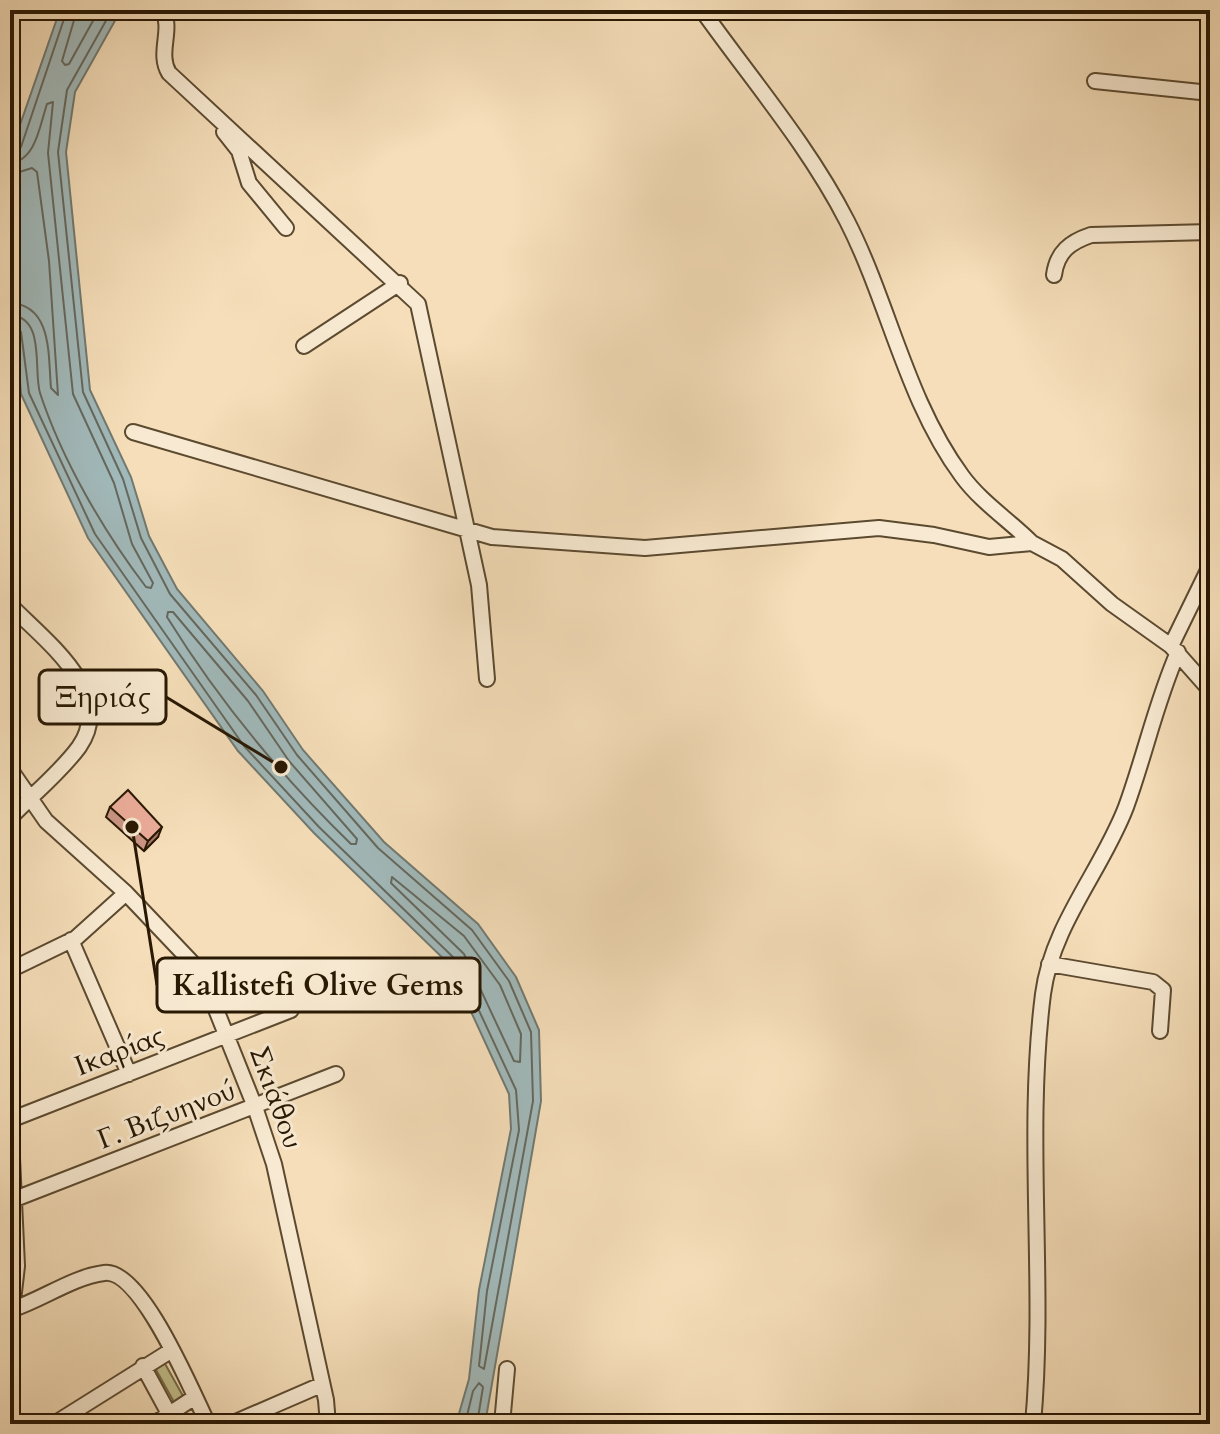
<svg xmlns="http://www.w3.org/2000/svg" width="1220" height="1434" font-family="Cardo,serif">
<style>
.green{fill:#c2bf8b;stroke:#766c47;stroke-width:2}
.water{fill:#a1b9ba;stroke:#717971;stroke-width:2}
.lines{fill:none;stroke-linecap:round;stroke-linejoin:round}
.shore{stroke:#65685e;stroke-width:2}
.minor-casing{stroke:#5c4a30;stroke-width:18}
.minor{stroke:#f8ead2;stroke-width:14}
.wall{fill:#cb9584;stroke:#291803;stroke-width:2}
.shaded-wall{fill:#a5796c;stroke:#291803;stroke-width:2}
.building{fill:#ecad9a;stroke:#291803;stroke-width:2}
.labels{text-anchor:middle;stroke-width:6;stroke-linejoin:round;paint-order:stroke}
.street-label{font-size:28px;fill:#291803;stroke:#f8ead2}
.leader{fill:none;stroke:#291803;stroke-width:3}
.callout-dot{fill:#291803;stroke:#f8ead2;stroke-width:3}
.callout{fill:#f8ead2;stroke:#291803;stroke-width:3}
.callout-label{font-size:30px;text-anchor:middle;font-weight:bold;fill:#291803}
</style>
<rect width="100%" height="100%" fill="#f5deb9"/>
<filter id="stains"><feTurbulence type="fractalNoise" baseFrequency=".0025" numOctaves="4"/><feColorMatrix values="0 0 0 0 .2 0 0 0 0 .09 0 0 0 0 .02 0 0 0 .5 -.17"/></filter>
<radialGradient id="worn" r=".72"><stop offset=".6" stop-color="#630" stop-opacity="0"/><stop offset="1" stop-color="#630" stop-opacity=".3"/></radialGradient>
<!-- green -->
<path class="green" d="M164,1362L183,1396L174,1402L155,1368Z"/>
<!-- water -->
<path class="water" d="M60,10H121L75,92L66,152L90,390L131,477L149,536L177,589L263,691L303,750L384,842L478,924L516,977L539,1030L541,1101L485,1424H456L469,1379L479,1290L511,1129L509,1094L449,964L314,833L238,751L88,538L21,394L17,343L10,323V176L13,145Z"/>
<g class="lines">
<!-- shore -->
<path class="shore" d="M77,10L62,61L65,65L69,64L99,10
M10,153L21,147L67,10
M10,163C36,161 40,124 47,104L53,102L48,153L73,394L114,483L132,544L153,583L151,588L146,587C104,532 62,460 40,393C33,370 46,317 10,315
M10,175L32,168L37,172L49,261L58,395L51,388C48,357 53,305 10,303
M10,326L21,332L29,393L95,534L244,746L319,827L455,959L516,1090L519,1130L487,1291L479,1366L484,1369L533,1101L531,1032L509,981L472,930L378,848L297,755L256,695L170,594L141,538L123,479L83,392L58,152L67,90L112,10
M168,612H173L248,701L289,761L357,839L356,844H351C280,775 219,701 167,617Z
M392,877L464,936L500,985L521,1034L520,1062L514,1061L464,954L391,883Z
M465,1424L473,1391L479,1383L483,1387L477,1424"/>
<!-- minor casing -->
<g class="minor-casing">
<path id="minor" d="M163,10C173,31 157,53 169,73L418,304L479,585L487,679
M702,10C751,79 808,145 847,221C889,303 906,400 962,476C981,502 1009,520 1032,543
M1095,81L1210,93
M224,132L239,151L249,183L286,228
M1054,275C1057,252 1070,242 1091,235L1210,232
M304,346L400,283
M133,432L492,537L645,548L879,528L934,535L989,547L1032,543L1062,559L1112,604L1171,646L1210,690
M10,605C44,640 117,693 79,747C60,773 32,795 10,818
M1171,646L1210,566
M10,769L46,821L126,893L201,972L255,1107L274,1164L326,1400L328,1424
M71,940L129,1074
M1049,964L1153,982L1163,990L1160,1031
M10,970L76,938L126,893
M10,1115L17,1266L10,1327
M10,1120L291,1010
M15,1199L336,1074
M13,1309C43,1299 73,1277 104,1273C141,1267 193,1394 208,1424
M143,1366L168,1412
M54,1424L172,1350
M154,1424L195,1397
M231,1424L321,1385
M502,1424L507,1369
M1033,1424C1046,1281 1025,1137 1043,994C1052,925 1102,870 1126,807C1145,755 1156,702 1178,652"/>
</g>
<!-- minor -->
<use href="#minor" class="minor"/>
</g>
<!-- wall -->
<path class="wall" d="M110,807L158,837L144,851L106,817Z"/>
<!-- shaded-wall -->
<path class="shaded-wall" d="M162,827L158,837L144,851L148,841Z"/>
<!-- building -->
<path class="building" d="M128,790L162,827L148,841L110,807Z"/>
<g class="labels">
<!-- street labels -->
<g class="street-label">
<text transform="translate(119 1050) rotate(-21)" y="10">Ικαρίας</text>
<text transform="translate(277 1097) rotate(70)" y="10">Σκιάθου</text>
<text transform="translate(166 1114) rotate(-21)" y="10">Γ. Βιζυηνού</text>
</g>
</g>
<!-- callouts -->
<path class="leader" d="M281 767L166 697M132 827L157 985"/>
<g class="callout-dot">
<circle cx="281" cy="767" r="8"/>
<circle cx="132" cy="827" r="8"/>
</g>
<g class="callout">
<rect x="39" y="670" width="127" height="54" rx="8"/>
<rect x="157" y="958" width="323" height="54" rx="8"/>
</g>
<g class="callout-label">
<text x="103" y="707">Ξηριάς</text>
<text x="318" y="995">Kallistefi Olive Gems</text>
</g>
<!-- margin -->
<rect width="1220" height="1434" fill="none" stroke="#f5deb9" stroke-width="40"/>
<rect x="12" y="12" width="1196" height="1410" fill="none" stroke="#291803" stroke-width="4"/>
<rect x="20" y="20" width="1180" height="1394" fill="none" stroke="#291803" stroke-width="2"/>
<rect width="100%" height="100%" filter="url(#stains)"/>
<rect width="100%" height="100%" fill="url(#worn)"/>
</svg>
